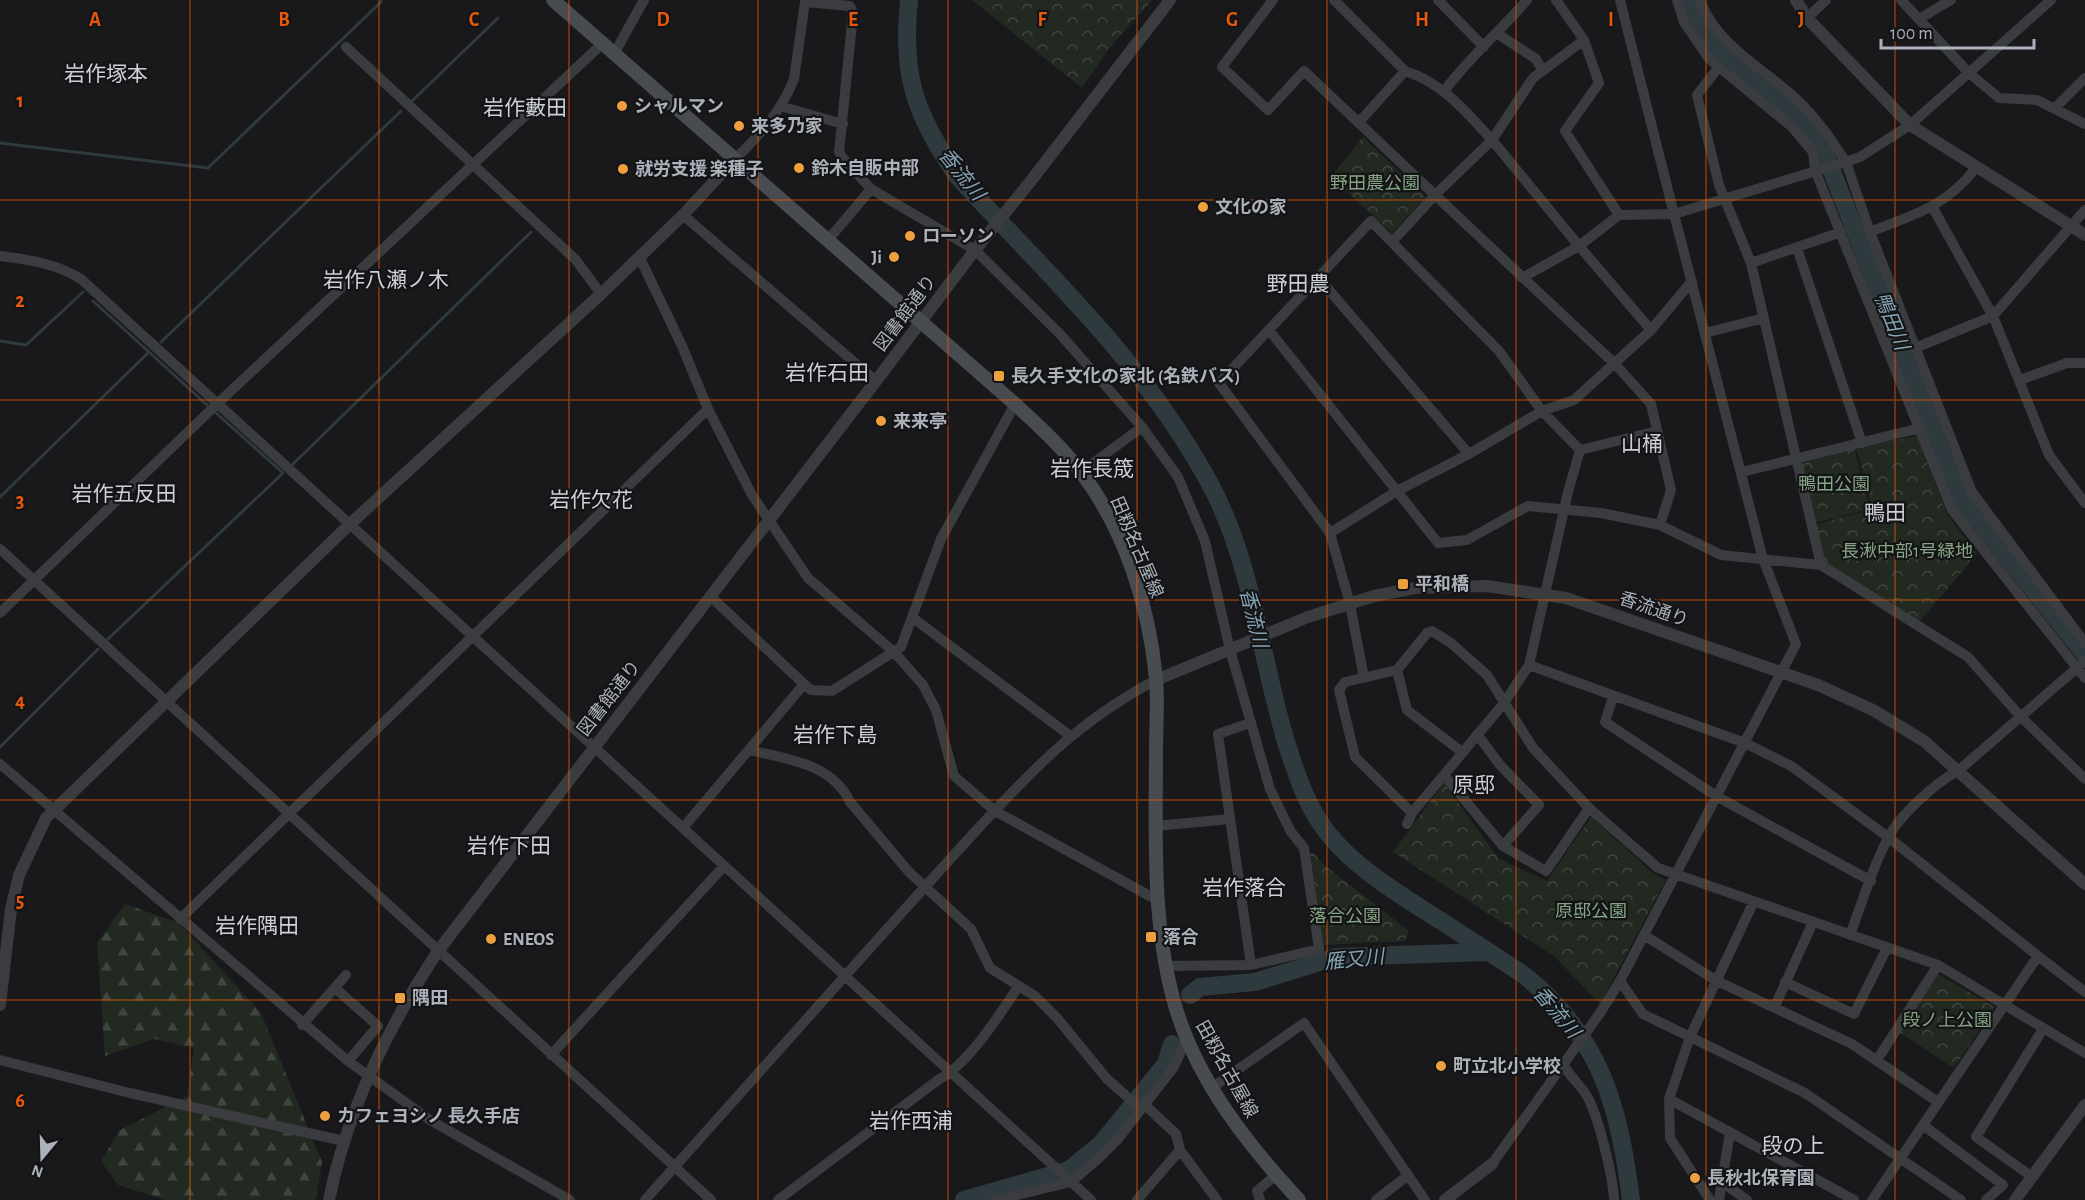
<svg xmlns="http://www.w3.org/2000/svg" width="2085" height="1200" font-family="'Alegreya Sans','Noto Sans JP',sans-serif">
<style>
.forest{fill:url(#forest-firs)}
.park{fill:url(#park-crowns)}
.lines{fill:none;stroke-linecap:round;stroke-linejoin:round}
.stream{stroke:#2f3a3f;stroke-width:3}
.river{stroke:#2f3a3f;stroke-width:18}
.minor{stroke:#3a3c40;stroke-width:10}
.tertiary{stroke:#3a3c40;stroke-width:12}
.secondary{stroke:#484b50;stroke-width:14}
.grid{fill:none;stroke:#e8590c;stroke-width:1.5;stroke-opacity:0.55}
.poi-dot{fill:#eea03f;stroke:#141416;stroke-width:2}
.labels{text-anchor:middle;stroke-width:4.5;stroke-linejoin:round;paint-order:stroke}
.poi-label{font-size:18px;font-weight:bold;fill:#acb2bb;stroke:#141416;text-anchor:start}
.park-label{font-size:18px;fill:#85a584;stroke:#141416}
.street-label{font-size:18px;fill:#acb2bb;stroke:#141416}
.water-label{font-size:20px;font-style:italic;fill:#84a3b4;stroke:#141416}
.quarter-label{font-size:21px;fill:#cdd0d7;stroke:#141416}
.grid-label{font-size:20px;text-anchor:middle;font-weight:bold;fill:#e8590c;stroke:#141416;stroke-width:4.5;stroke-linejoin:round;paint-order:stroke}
</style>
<defs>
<pattern id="forest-firs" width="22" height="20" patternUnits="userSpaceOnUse" patternTransform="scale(1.5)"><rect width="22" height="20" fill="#212921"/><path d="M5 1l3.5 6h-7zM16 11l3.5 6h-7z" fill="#3f463f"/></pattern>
<pattern id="park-crowns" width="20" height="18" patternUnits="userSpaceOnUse" patternTransform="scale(1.5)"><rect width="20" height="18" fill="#212921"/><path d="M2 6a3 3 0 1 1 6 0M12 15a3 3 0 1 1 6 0" fill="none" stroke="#3f463f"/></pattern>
</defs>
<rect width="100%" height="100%" fill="#19191b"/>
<!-- forest -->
<path class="forest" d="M125,904L179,923L261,1013L322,1162L316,1200H166L118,1185L101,1161L120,1130L187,1096L194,1048L154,1039L105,1056L97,943Z"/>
<!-- park -->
<path class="park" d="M972,0H1152L1110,47L1082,88Z
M1363,137L1426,197L1392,233L1331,177Z
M1917,436L1947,514L1977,554L1920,621L1822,563L1814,525L1872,509L1856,447Z
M1854,448L1870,509L1814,523L1801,462Z
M1444,783L1498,858L1547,881L1591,817L1653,873L1666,880L1600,1004L1554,956L1393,852Z
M1313,852L1323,864L1409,931L1405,941L1321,945L1309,854Z
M1938,974L1995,1007L1954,1068L1899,1032Z"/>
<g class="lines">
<!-- stream -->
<path class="stream" d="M412,101L498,18
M0,143L208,168L381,2V0
M93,301L207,405
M0,341L26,345L83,292
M161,342L401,111
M216,413L283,473
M293,464L531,232
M0,497L149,352
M108,639L283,473
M0,747L98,649"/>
<!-- river -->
<path class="river" d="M909,0C901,75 915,115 958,177C1050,277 1142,360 1209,482C1253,563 1260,657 1287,745C1297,776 1308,810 1330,836C1358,869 1394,891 1430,914C1462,934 1493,955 1524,975C1601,1037 1619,1106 1631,1200
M1689,0C1708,52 1728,56 1767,89C1791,109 1809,131 1826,156L1944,459L1964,503L2085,654
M1190,995L1200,987L1255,982L1336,957L1488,952
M964,1200L1069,1170L1101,1144L1166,1064L1172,1044"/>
<!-- minor -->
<path class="minor" d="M1273,0L1222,67L1268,110L1304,71L1435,195L1393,241
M1334,0L1405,71C1443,83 1466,112 1492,140L1533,78L1584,40
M1438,0L1484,47
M1556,0L1584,40L1599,83L1565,131L1619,215
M1677,0L1684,22L1709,59L1792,127L1813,152L1815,170L1952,510L2085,678
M1901,0L1969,73L1999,98L2037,100L2085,124
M2051,0L1910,125L1860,157L1846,162L1870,232L1972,492L2085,643
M1807,18L1826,0
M1919,19L1951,0
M1498,34L1536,59L1543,71
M346,47L575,259L601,294
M615,52L644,0
M1718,68L1697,95L1719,185L1751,263
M1445,90C1469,58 1500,31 1527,0
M780,106L843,124
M2055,108L2085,78
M1360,121L1405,71
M736,158C760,135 782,110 794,79L805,2L850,6L853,13L839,152L842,157L871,189L975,250L1059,333L1142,427L1178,477L1205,541L1230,650L1270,789L1291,832L1304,848L1319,949L1251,965L1166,966
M1933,208L1993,316L2049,455L2085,503
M683,215L876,381
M1870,232C1915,214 1944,208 1976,168
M828,240L871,189
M1797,248L1862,443
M0,256C30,260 55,263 81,279L845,976C887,929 930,881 973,834C1032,770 1078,721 1156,680
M639,256L682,346L708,409L752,495L808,578L894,652L923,685L936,710L954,776L995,811L1157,900
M1318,277L1469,454
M1522,278L1579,246L1492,140L1435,195L1615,364L1651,404L1671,490L1660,525
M1269,330L1438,543L1467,540L1528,506L1601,513L1660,525L1721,555L1821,565L1968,657L2020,716L2085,779
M1651,330L1692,281
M1705,333L1764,318
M1915,348L1993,316L2085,210
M2020,380L2067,363H2085
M1580,450L1657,431
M1081,472L1142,427
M1742,472L1920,428
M1330,533L1397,491L1469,454L1542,411L1574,400L1651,330L1579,246L1619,215L1674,214L1620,0
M0,549L711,1200
M1821,565L1751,263L1841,232
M711,597L804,684
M0,613L218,403L603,43
M913,618L1069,735
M1529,665L1745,743L1791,766L1888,837L2038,956L1872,1200
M1397,670L1407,710L1462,752
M1364,678L1350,604L1330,533L1219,383L1371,221L1499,351L1542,411L1580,450L1568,492L1529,665L1504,703L1412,813L1407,824
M1613,697L1605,722L1716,796L1871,881
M1250,723L1218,734L1251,965
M1477,734L1500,765L1539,805L1503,846
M749,750C786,759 832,763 850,802L909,872L971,929L990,968L1035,996L1057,1018L1107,1079L1141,1109
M0,764L348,1061L430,1120L570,1200
M1444,775L1503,846L1546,871L1589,808
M1412,813L1355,757L1339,690L1345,682L1397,670L1427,633L1432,631L1451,643L1487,675L1533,748L1589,808L1658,868L1938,965L2085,1053
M1156,826L1230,819
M683,828L804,684L811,690L832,691L901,647L941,539L1015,404
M1753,903L1690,1037L1669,1099L1854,1200
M180,919L708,409
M1644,935L1717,981L1852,1044L1938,1102
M1850,935C1862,903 1872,868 1888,838C1899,816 1936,782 1958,771L2085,661
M2038,956L2085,992
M1620,981L1643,1014L1805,1093L1961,1200
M1785,982L1854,1014L1887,948
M335,988L378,1026L348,1061
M1775,1006L1813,922
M302,1025L346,975
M551,1055L724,866
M0,1060L130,1093L344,1141
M1877,1060L1938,965
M1563,1064C1569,1075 1578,1083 1585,1093C1598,1112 1613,1177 1614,1200
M1213,1087L1304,1023L1425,1200
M1669,1099L1670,1138L1710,1200
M1144,1104L1176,1134L1180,1150L1217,1200
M1923,1125L2003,1185L1986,1200
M1492,1164L1600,1013L1620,981L1796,644L1763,559L1674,214L1846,162C1831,139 1816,117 1795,98C1761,66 1717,46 1700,0
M2031,1176L1976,1137L2043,1029
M1720,1181L1747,1200
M645,1200L845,976L1091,1200
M778,1200L938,1080C969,1063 998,1017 1018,987
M996,1200L1071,1182L1098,1159L1118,1139L1174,1067L1187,1038
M1137,1200L1180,1150
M1260,1200L1257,1191L1276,1175
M1376,1200L1407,1176
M1719,1200L1730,1132"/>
<!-- tertiary -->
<path class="tertiary" d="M1796,0L1807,18L1910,125L2085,235
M1156,680L1308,617L1374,596L1415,588L1487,586L1566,598L1818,685L1873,710L1924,741L2085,884
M0,1005L11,909L19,875L46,818L350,524L601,294L683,215L736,158
M329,1200C347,1110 388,1027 438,951L876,381L975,250L1030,182L1170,0
M1445,1200L1492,1164
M2015,1200L2085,1105"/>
<!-- secondary -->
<path class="secondary" d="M553,0L1015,404C1038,425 1062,447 1081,472C1125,530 1149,606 1156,678C1158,702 1156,727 1156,751C1156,838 1151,927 1177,1012C1200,1084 1248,1145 1299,1200"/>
</g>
<!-- grid -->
<path class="grid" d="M190,0V1200M379,0V1200M569,0V1200M758,0V1200M948,0V1200M1137,0V1200M1327,0V1200M1516,0V1200M1706,0V1200M1895,0V1200M0,200H2085M0,400H2085M0,600H2085M0,800H2085M0,1000H2085"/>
<!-- markers -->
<g class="poi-dot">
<circle cx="622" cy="106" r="6"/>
<circle cx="739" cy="126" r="6"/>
<circle cx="799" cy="168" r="6"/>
<circle cx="623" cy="169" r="6"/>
<circle cx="1203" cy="207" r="6"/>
<circle cx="910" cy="236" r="6"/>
<circle cx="894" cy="257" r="6"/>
<rect x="993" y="370" width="12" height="12" rx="3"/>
<circle cx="881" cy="421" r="6"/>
<rect x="1397" y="578" width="12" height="12" rx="3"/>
<rect x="1145" y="931" width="12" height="12" rx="3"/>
<circle cx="491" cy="939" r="6"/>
<rect x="394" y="992" width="12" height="12" rx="3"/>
<circle cx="1441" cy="1066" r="6"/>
<circle cx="325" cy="1116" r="6"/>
<circle cx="1695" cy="1178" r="6"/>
</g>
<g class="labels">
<!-- poi labels -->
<g class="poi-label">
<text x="634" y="112">シャルマン</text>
<text x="751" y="132">来多乃家</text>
<text x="811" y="174">鈴木自販中部</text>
<text x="635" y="175">就労支援 楽種子</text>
<text x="1215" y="213">文化の家</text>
<text x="922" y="242">ローソン</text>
<text x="882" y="263" text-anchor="end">Ji</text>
<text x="1011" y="382">長久手文化の家北 (名鉄バス)</text>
<text x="893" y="427">来来亭</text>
<text x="1415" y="590">平和橋</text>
<text x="1163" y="943">落合</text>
<text x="503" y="945">ENEOS</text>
<text x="412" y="1004">隅田</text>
<text x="1453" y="1072">町立北小学校</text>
<text x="337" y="1122">カフェヨシノ 長久手店</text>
<text x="1707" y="1184">長秋北保育園</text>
</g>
<!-- park labels -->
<g class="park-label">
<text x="1375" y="189">野田農公園</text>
<text x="1834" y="490">鴨田公園</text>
<text x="1907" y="557">長湫中部1号緑地</text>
<text x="1591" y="917">原邸公園</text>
<text x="1345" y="922">落合公園</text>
<text x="1947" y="1026">段ノ上公園</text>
</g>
<!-- street labels -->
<g class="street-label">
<text transform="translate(905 313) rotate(-53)" y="6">図書館通り</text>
<text transform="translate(1137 547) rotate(67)" y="6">田籾名古屋線</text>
<text transform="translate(1654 609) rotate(19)" y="6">香流通り</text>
<text transform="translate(609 698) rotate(-52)" y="6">図書館通り</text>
<text transform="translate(1227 1069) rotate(61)" y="6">田籾名古屋線</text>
</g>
<!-- water labels -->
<g class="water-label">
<text transform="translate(962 174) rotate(51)" y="7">香流川</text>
<text transform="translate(1892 321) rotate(68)" y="7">鴨田川</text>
<text transform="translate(1254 618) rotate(76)" y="7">香流川</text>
<text transform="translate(1354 959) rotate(-6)" y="7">雁又川</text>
<text transform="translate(1557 1012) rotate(50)" y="7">香流川</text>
</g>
<!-- quarter labels -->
<g class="quarter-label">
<text x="106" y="81">岩作塚本</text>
<text x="525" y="115">岩作藪田</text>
<text x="386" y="287">岩作八瀬ノ木</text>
<text x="1298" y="291">野田農</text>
<text x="827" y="380">岩作石田</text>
<text x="1642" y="451">山桶</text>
<text x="1092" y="476">岩作長筬</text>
<text x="124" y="501">岩作五反田</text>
<text x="591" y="507">岩作欠花</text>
<text x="1885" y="520">鴨田</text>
<text x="835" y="742">岩作下島</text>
<text x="1474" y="792">原邸</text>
<text x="509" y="853">岩作下田</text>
<text x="1244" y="895">岩作落合</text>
<text x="257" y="933">岩作隅田</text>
<text x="911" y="1128">岩作西浦</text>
<text x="1793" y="1153">段の上</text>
</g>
</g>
<g class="grid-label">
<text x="95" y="26">A</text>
<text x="284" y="26">B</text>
<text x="474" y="26">C</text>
<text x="663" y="26">D</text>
<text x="853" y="26">E</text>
<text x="1042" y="26">F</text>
<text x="1232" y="26">G</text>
<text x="1422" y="26">H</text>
<text x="1611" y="26">I</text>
<text x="1801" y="26">J</text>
<text x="20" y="107">1</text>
<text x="20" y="307">2</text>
<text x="20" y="507">3</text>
<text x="20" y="707">4</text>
<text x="20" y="907">5</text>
<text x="20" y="1107">6</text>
</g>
<!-- north arrow -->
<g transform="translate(42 1158) rotate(199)" stroke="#141416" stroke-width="4.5" paint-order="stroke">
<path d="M0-4.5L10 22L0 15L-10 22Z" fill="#acb2bb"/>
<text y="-9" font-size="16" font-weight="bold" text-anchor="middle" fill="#acb2bb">N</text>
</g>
<!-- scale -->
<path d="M1881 39v9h153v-9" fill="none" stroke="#acb2bb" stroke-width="3"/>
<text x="1890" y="39" font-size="18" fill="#acb2bb" stroke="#141416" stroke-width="4.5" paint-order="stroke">100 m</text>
</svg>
